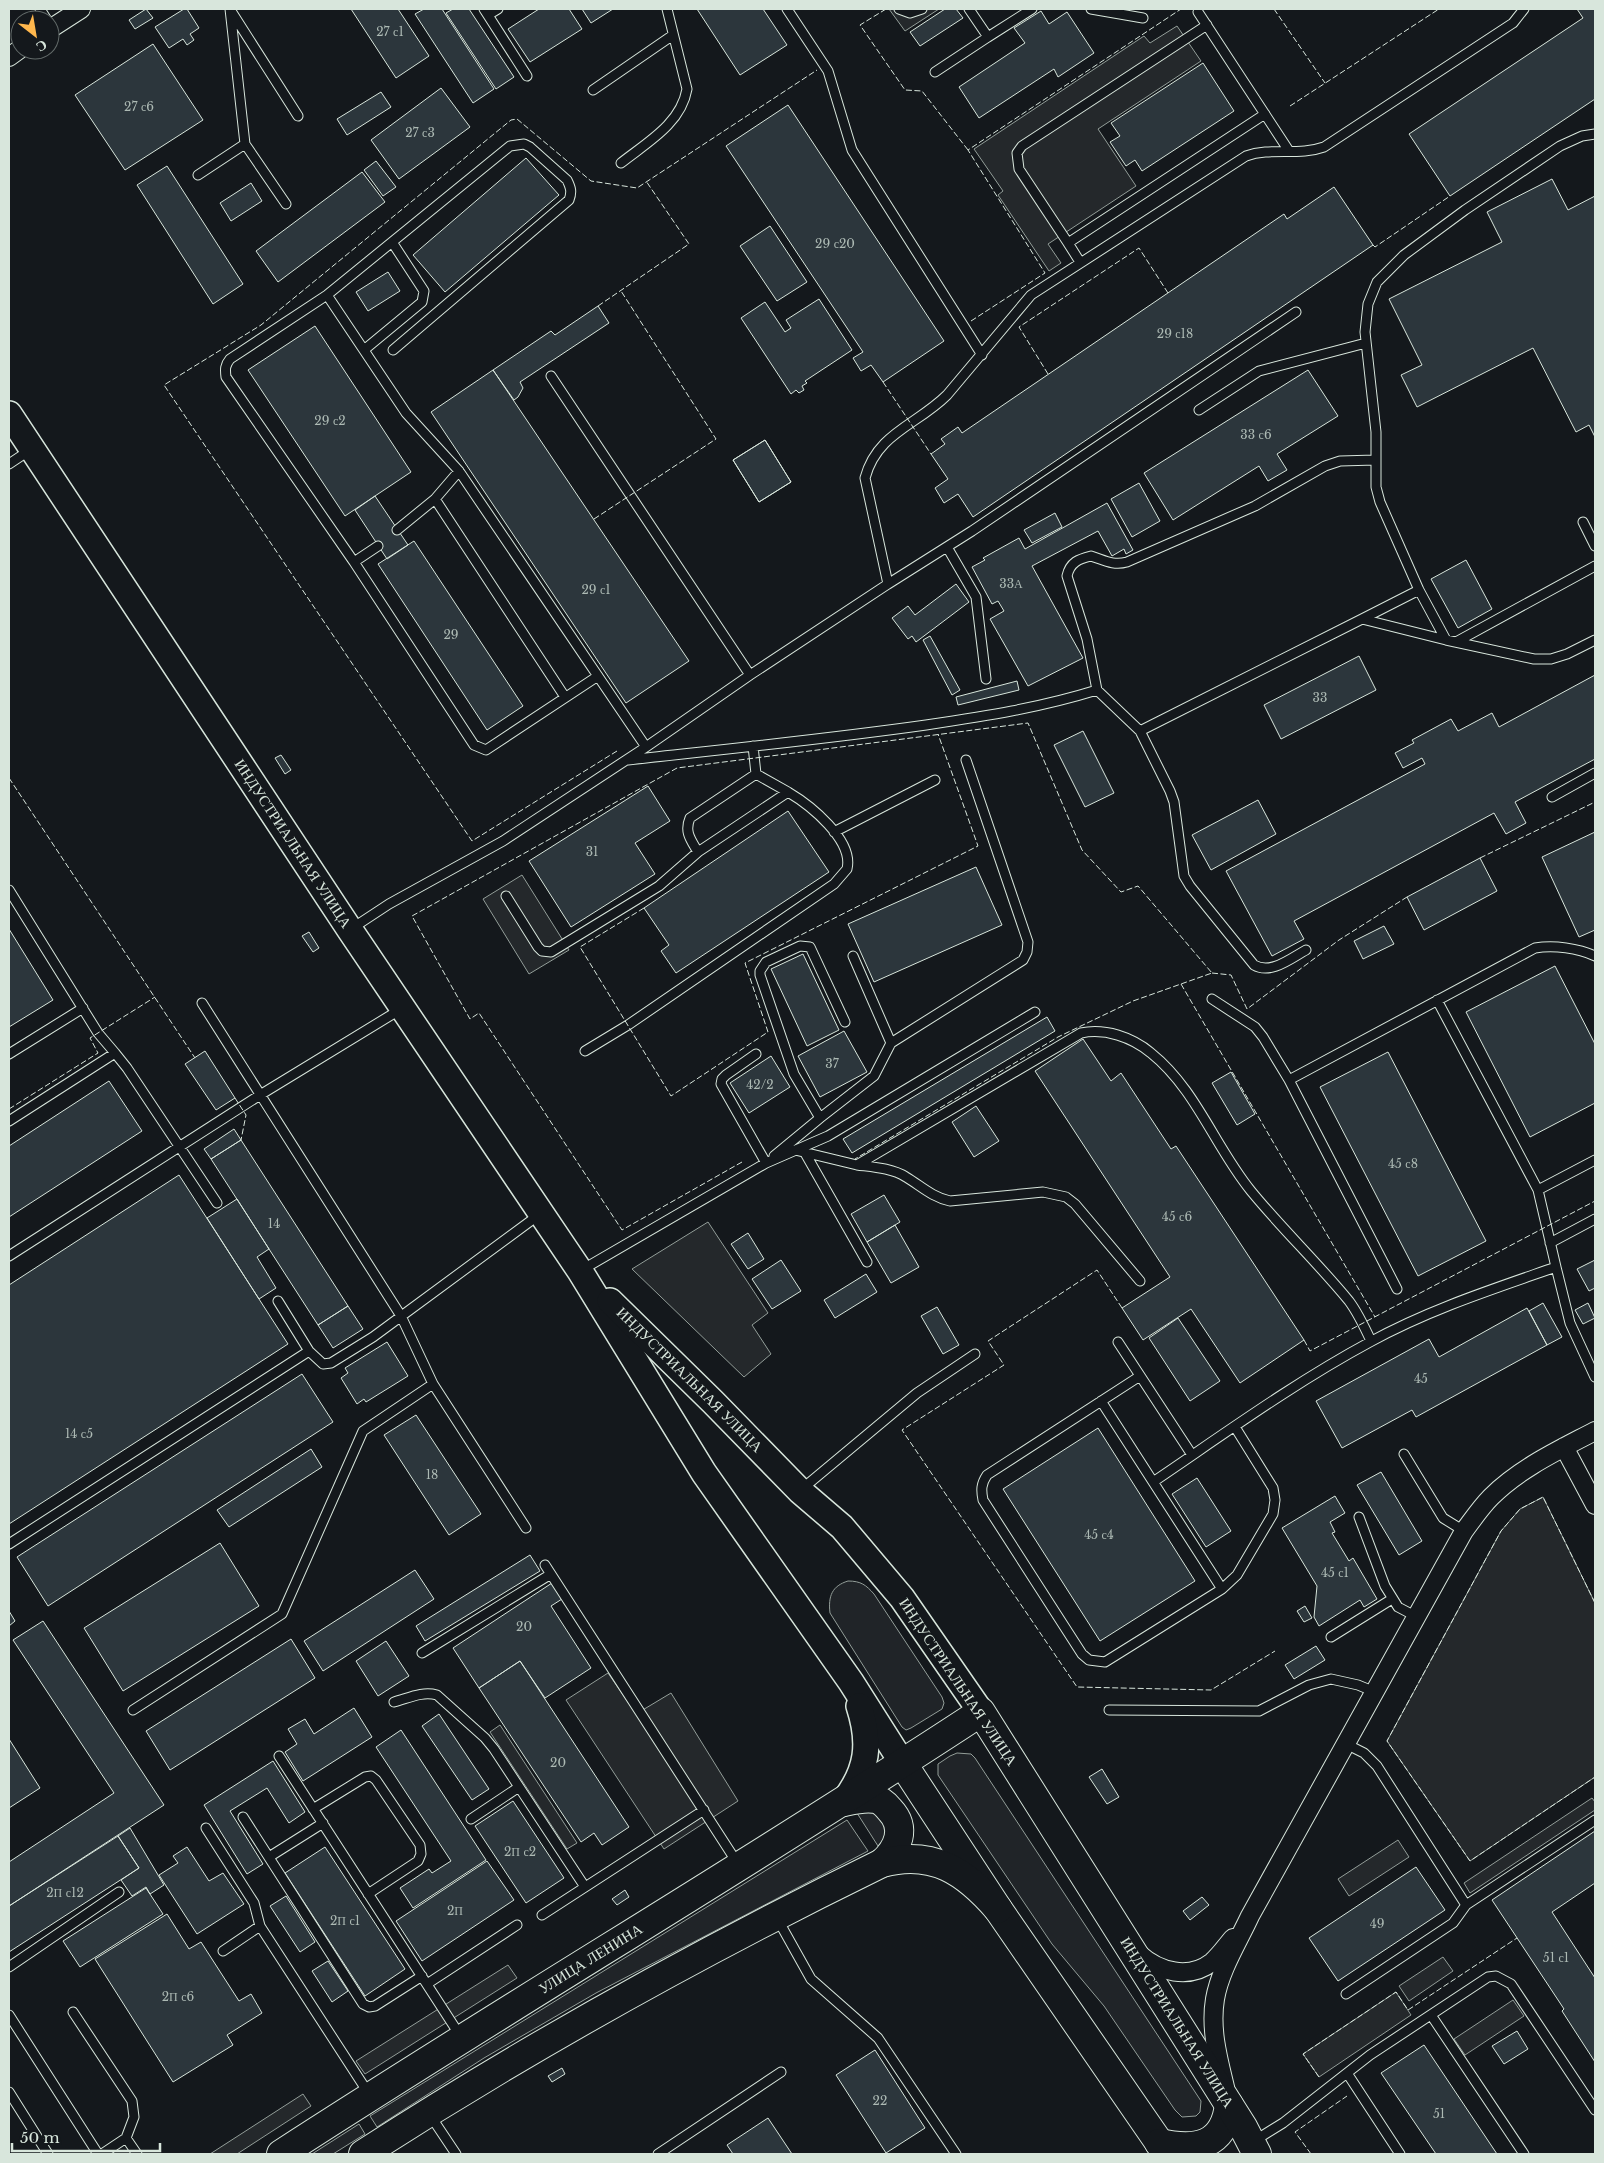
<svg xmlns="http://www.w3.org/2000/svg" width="1604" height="2163" font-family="'Libre Baskerville',serif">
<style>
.green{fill:#202428;stroke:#939e99}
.parking{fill:#24282b;stroke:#939e99}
.building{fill:#2c363c;stroke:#d8e6dc}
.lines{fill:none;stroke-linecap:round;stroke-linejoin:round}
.service-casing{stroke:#d8e6dc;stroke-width:11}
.minor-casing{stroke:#d8e6dc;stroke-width:20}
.secondary-casing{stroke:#d8e6dc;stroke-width:28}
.primary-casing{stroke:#d8e6dc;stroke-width:30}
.service{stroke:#14181c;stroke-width:9}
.minor{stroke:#14181c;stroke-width:18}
.secondary{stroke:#14181c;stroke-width:25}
.primary{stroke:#14181c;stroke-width:28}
.fence{stroke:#d8e6dc;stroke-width:1;stroke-dasharray:6 2.5;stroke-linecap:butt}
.labels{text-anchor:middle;stroke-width:4;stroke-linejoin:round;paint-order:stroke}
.number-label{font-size:12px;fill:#adbab4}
.street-label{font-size:15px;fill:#d8e6dc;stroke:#14181c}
</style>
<rect width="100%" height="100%" fill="#14181c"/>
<!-- green -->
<path class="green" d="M848,1581C861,1581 866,1585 874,1594L942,1697L944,1703L942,1709L911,1728L906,1730L902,1727L830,1613C828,1596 832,1586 848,1581Z
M957,1753L971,1754L975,1758L1201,2101L1200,2112L1196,2116L1182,2117L1175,2110L1104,2006L1052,1944L938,1775V1764L950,1756Z
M867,1810L873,1812L885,1823L886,1836L878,1846L857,1813Z
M847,1820L868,1851L596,1993L484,2058L377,2127L370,2116Z
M359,2124L365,2134L333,2154H312Z"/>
<!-- parking -->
<path class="parking" d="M889,9H939L905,31Z
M1177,26L1201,61L1098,129L1136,186L1048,244L1061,263L1049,271L998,195L1003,191L974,149L1144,36L1150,43Z
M522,875L569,950L529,974L483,899Z
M708,1222L768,1313L752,1325L771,1354L744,1377L632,1269Z
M1543,1497L1595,1603V1777L1470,1861L1387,1741L1501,1531L1520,1509Z
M608,1673L636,1714L671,1693L738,1801L664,1849L566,1700Z
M500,1725L577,1843L567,1849L490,1732Z
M1592,1798L1595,1802V1810L1470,1893L1464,1883Z
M1398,1840L1409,1857L1349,1896L1338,1879Z
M1443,1957L1453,1971L1409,2001L1399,1986Z
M508,1965L517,1978L365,2074L356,2061Z
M1396,1992L1411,2015L1319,2077L1303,2054Z
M1513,2000L1524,2016L1465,2055L1454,2039Z
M303,2094L311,2106L237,2154H210Z"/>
<!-- building -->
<path class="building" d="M146,9L153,18L135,29L129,20Z
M184,9H187L199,28L190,34L194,40L187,45L183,39L169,48L155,27Z
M351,9H398L429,56L396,78Z
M424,9H442L494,89L473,103L415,14Z
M453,9H469L514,77L496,89L446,13Z
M539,9H569L582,29L530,62L508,29Z
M582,9H613L591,23Z
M697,9H763L787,45L740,75Z
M945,9H956L963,18L920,46L910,32Z
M1577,9H1595V99L1450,196L1409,134L1583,18Z
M1041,11L1049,24L1067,12L1094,53L1058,77L1054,69L979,118L959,87L1025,43L1014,28Z
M153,44L203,120L125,170L75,95Z
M1203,63L1234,111L1142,171L1135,160L1126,166L1110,142L1120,136L1111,123Z
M441,88L470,127L399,179L371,140Z
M381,92L391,107L347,135L337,119Z
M788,105L944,341L883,382L871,365L861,371L853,358L863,352L726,146Z
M526,158L559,195L445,292L413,255Z
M376,161L396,187L383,196L364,170Z
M167,166L243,284L213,304L137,185Z
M362,172L385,202L278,282L256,251Z
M1552,179L1568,210L1595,196V437L1589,425L1576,432L1533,348L1417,407L1401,375L1422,365L1389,299L1502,242L1487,212Z
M251,183L262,201L231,221L220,203Z
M1334,187L1373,245L973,517L958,494L944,503L935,488L948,479L931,454L945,444L941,439L958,427L962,433L1284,214L1287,219Z
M770,226L807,282L777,301L740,246Z
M388,272L400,291L368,311L356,292Z
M819,299L852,350L805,381L807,383L802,386L804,390L799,393L796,390L791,394L741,318L765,302L785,332L791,328L786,320Z
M598,306L609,323L520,382L523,388L518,397L514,400L493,370L551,331L555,335Z
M315,326L411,472L345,516L248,370Z
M493,370L689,661L626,703L431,412Z
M1308,370L1338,416L1277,454L1287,470L1268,481L1259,466L1173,520L1144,473Z
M765,440L791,482L759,502L733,460Z
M765,440L791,482L759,502L733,460Z
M1139,483L1160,521L1132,537L1111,499Z
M375,496L408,545L387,559L355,510Z
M1107,503L1133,550L1126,554L1124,549L1112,556L1098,531L1032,566L1083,658L1028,686L990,619L1004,611L998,601L992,604L972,567L985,560L983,558L1019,538L1025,549Z
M1055,513L1062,527L1032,543L1024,530Z
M414,541L523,706L487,730L378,564Z
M1466,560L1492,609L1458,628L1431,579Z
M956,584L969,602L916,642L912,636L908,639L892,618L908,606L915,615Z
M930,636L960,690L952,695L923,640Z
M1359,656L1376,690L1281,739L1264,705Z
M1595,675V759L1515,802L1526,823L1506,834L1494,813L1294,921L1304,939L1272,956L1226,871L1425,764L1422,758L1403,768L1395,753L1414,743L1412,740L1451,719L1458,731L1492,713L1499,727Z
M1017,681L1019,690L958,705L956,697Z
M1083,731L1114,793L1085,807L1054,745Z
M281,755L291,770L285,774L275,758Z
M648,786L670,821L635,843L655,874L571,927L529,861Z
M1258,800L1276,834L1211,870L1192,835Z
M788,811L829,872L676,973L661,951L669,945L644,908Z
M1595,832V930L1579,937L1542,857Z
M1480,858L1497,891L1424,930L1407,897Z
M976,867L1002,925L874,982L848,924Z
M1384,926L1394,944L1363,959L1354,941Z
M9,929L53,1000L9,1027Z
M309,932L319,948L313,952L302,936Z
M803,954L839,1030L807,1046L771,969Z
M1555,966L1595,1044V1103L1530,1137L1466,1012Z
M1047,1017L1055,1031L852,1153L843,1139Z
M844,1031L867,1072L820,1097L798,1056Z
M1083,1039L1111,1081L1121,1073L1171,1149L1176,1146L1304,1340L1240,1383L1191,1309L1143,1340L1122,1308L1170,1277L1035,1071Z
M205,1051L235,1098L216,1110L185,1064Z
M1388,1052L1486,1241L1418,1276L1320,1087Z
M771,1056L790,1087L749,1113L730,1083Z
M1231,1072L1255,1114L1237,1125L1212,1083Z
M109,1081L142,1131L9,1217V1146Z
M976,1106L999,1141L974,1157L952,1122Z
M234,1129L241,1140L211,1159L204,1149Z
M241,1140L348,1306L318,1325L211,1159Z
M179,1175L288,1344L9,1524V1285Z
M884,1195L900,1222L867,1242L851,1214Z
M237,1199L269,1249L257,1257L276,1288L259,1299L207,1218Z
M895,1225L919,1267L891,1283L867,1242Z
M748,1233L764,1259L748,1269L731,1244Z
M781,1260L801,1291L772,1309L752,1279Z
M1595,1260V1288L1589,1291L1577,1269Z
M866,1274L877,1292L835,1318L824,1300Z
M1543,1303L1562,1337L1547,1345L1529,1311Z
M1588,1303L1595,1318L1583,1324L1575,1310Z
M348,1306L363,1329L333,1348L318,1325Z
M937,1307L959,1345L943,1354L921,1316Z
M1527,1308L1547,1345L1416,1417L1412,1410L1342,1448L1316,1401L1429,1339L1439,1357Z
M1178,1318L1220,1381L1190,1401L1149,1338Z
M387,1342L408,1376L366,1402L364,1399L357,1404L341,1378L348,1373L345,1368Z
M302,1374L333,1422L48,1606L17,1557Z
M416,1415L481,1514L449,1535L384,1435Z
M1098,1428L1195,1581L1100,1641L1003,1489Z
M311,1449L322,1467L229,1527L217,1510Z
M1381,1472L1422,1541L1399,1555L1357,1485Z
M1197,1478L1231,1531L1206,1547L1172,1494Z
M1335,1496L1345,1513L1330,1522L1335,1532L1332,1533L1349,1561L1353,1558L1377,1599L1364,1607L1360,1600L1319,1626L1314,1617L1317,1586L1282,1528Z
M220,1543L259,1606L123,1691L84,1628Z
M530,1555L540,1571L425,1641L416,1626Z
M415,1570L434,1599L323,1671L304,1641Z
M552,1583L562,1599L551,1606L591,1668L545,1698L520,1661L479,1688L453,1648Z
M1305,1606L1312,1618L1304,1622L1297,1611Z
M9,1611L15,1621L9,1626Z
M43,1621L164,1805L9,1906V1862L114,1793L13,1640Z
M291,1639L315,1678L170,1770L146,1731Z
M386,1641L409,1676L378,1696L356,1661Z
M1316,1646L1325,1660L1294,1679L1285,1665Z
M520,1661L629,1827L602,1845L594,1833L581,1842L479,1688Z
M354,1708L372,1737L303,1781L285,1752L297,1744L288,1729L305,1719L314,1734Z
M439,1714L489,1789L472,1800L422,1726Z
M401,1730L486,1860L413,1908L400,1888L429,1869L432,1873L451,1861L376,1747Z
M9,1739L40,1788L9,1808Z
M273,1761L305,1812L289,1823L267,1788L230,1811L263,1864L247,1874L204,1805Z
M1102,1769L1119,1797L1107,1804L1089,1777Z
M513,1801L564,1878L526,1903L475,1826Z
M130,1828L164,1885L150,1894L146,1887L132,1896L121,1880L139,1868L118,1836Z
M1595,1831V1883L1552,1912L1595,1978V2062L1562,2011L1564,2009L1492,1900Z
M118,1836L139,1868L9,1952V1906Z
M187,1847L209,1881L223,1873L244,1904L197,1934L159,1875L178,1863L173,1856Z
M325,1847L405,1969L365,1996L285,1873Z
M487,1861L514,1900L422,1961L396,1921Z
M1416,1867L1445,1910L1338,1981L1309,1938Z
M146,1888L163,1914L80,1967L63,1941Z
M625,1890L629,1897L617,1905L612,1899Z
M286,1896L315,1942L300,1952L270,1906Z
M1202,1897L1209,1905L1190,1920L1183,1911Z
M167,1914L189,1949L201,1942L239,2001L251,1994L262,2013L227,2035L233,2045L173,2082L95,1959Z
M328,1961L348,1991L332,2002L312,1971Z
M1517,2031L1528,2049L1504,2064L1492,2046Z
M1424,2045L1497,2154H1436L1381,2073Z
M875,2050L925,2128L886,2153L836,2075Z
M562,2068L565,2074L552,2082L548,2076Z
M768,2118L792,2154H733L727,2145Z"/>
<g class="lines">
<!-- service casing -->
<g class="service-casing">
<path id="service" d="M40,9L47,20
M230,9L245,144L286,204
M484,9L527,76
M787,9L828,71L852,150L982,355
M899,9L910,13L922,9
M969,9L988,37L1032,9
M1091,9L1143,18
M231,11L298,116
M1198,12L1289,151
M488,15L498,9
M935,72L988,37
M593,90L673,35
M621,163C646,143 681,124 687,89L667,9
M198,175L245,144
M1068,243L1019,169L1017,153L1022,146L1207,25
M1080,262L1068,243L1265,114
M327,295L406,413L459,471L646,747
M364,350L422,302L424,291L392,242
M393,350L569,200C572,192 571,188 567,180L530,147L524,144L510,146L327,295L230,359C225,365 225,369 226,377L354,562L474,745L486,750L598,676
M551,376L750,675
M1199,410L1259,371L1366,343
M1375,460L1340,461L1325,466L1255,506L1127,562C1113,566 1104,560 1091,556C1079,559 1070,562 1067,576L1087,639L1097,690L1140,731L1362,619L1446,640L1534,659H1551L1567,654L1595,640
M9,464L30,450
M435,499L565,697
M1583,522L1595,546
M397,530L435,499L459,471
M947,547L976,597L986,679
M354,562L378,546
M888,584L972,531L1296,312
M1362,619L1419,590
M1446,640L1419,590L1380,502L1376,487V432L1365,332L1368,304L1377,282L1404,255L1465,210L1560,146L1582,136L1595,134
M1456,642L1595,566
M1140,731L1170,791L1174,802L1184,876L1190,886L1254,965C1271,975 1291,958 1306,950
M753,746L756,774L788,792
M628,760C728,749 827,739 926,725C986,716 1039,708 1097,690
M1552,797L1595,773
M834,832L935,780
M698,852C691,840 684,832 690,818L756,774
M9,890L98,1033L115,1053
M506,896L538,947L542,951L551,952L659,886L698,852L788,792C810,805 854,840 847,869L834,884L628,1025L585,1051
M351,929L389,904L503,841L646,747L750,675L888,584L865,478C877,433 917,425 947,395L1031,295L1246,156C1271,147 1299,156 1324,147L1513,23L1524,9
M1212,999L1255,1027L1263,1037L1289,1080L1535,948C1554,945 1578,948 1595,956
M1437,1000L1538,1190
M891,1043L1023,960L1027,952L1028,942L966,760
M9,1054L83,1008
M756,1054L726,1075L722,1079L721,1084L766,1163
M1289,1080L1397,1289
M820,1118L874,1076L891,1043L853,956
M9,1121L115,1053L127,1068L217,1203
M795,1150L857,1165L1081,1033C1105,1028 1132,1037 1151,1053C1196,1089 1215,1147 1251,1191C1282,1229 1318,1263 1349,1301C1358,1313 1365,1328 1371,1341
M805,1153L867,1262
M774,1156L820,1118L794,1074L760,975V971L766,962L800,946L810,947L845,1022
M857,1165C872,1167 892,1168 906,1177C921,1186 932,1197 950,1201L1043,1192L1066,1197L1075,1204L1140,1281
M1550,1243L1595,1219
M9,1256L260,1095L401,1009
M1556,1267L1538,1190L1595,1160
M580,1271L766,1163L828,1136L1035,1012
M278,1301L309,1351L323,1364L331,1363L373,1337L540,1214
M1118,1342L1192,1455
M1140,1376L987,1475C981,1484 981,1490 983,1500L1082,1654L1089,1660L1105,1662L1222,1589L1237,1575L1273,1514L1275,1500L1273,1488L1235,1427
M433,1384L526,1528
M1101,1401L1222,1589
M1404,1454L1443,1518L1464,1531
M1153,1482C1224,1434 1294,1383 1370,1342C1428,1310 1493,1289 1556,1267L1570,1323L1595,1377
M802,1489L917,1393L975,1354
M1359,1517L1385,1586L1398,1607L1417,1617
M9,1544L309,1351
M545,1565L738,1864
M1331,1637L1392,1599
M422,1653L551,1574
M394,1702C409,1698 422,1691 437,1695L485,1738L494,1749L585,1887
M133,1710L282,1614L363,1431L433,1384L401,1316L202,1003
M1109,1710L1259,1711L1309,1685L1331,1679L1358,1685L1375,1692
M1346,1744L1364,1753L1377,1766L1466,1905
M279,1756L461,2037
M313,1809L365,1777L371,1776L376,1780L420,1845L421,1854L418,1861L368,1894
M243,1817L363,2004L369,2007L375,2006L422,1976
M471,1819L519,1787
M206,1828L254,1903L260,1926L369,2094
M269,1857L323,1823
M542,1915L704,1810
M778,1920L811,1979L878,2038L956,2154
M223,1951L260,1926
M9,1967L119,1892
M427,1984L517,1925
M1346,1994L1453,1923L1466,1905L1595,1820
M73,2012L132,2101L134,2117L126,2138L137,2154
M9,2015L98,2154
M1431,2015L1524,2154
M1347,2073L1400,2154
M9,2092L48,2154
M430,2115L456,2154
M1254,2141L1283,2123L1370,2055L1488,1977L1496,1976L1511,1984L1595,2110
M102,2154L126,2138
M658,2154L781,2072"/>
</g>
<!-- minor casing -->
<g class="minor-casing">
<path id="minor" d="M50,29L81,9
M9,57L20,49
M1564,1447L1595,1505
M1139,1954C1159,1972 1189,1980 1212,1962C1220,1955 1226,1946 1233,1938
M1225,2087C1218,2058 1210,2029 1215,1999C1220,1970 1238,1942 1250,1916L1464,1531C1473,1519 1481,1507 1491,1497C1520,1468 1559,1450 1595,1431"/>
</g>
<!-- secondary casing -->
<g class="secondary-casing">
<g id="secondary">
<path id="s1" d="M9,414L350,930L580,1271L704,1473L851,1682L903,1764"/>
<path id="s2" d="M610,1301L713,1402L800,1491L842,1527L902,1598L981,1712"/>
<path d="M844,1801C868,1770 871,1743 859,1706"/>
</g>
</g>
<!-- primary casing -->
<g class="primary-casing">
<g id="primary">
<path d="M903,1764L998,1909L1167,2154"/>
<path d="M844,1802C853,1800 865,1797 875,1799C881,1800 886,1805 890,1810C907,1828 898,1849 882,1863"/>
<path d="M1159,2143C1195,2151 1224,2147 1229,2105"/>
<path id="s3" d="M281,2154C512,2004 750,1864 981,1712L1243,2127L1257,2154"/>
<path d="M363,2154C529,2047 704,1950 882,1863C933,1849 966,1872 998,1909"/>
</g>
</g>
<!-- service -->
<use href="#service" class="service"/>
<!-- minor -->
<use href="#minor" class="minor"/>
<!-- secondary -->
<use href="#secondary" class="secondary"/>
<!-- primary -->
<use href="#primary" class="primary"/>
<!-- fence -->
<path class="fence" d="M886,9L860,25L905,90L922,91L968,150
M1274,9L1325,83
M1290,106L1439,9
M1373,245L1375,247L1450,196
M598,306L689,244L646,181
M971,321L1045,273L968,150L1181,9
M1048,374L1019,327L1139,248L1168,293
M883,382L931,454
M594,519L716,439L621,291
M617,751L472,841L164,385L261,325L511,120L517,119L591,181L637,188L817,70
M9,778L195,1058
M1480,858L1595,802
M644,908L580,947L671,1096L768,1032L745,963L978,846L938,734
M1212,973L1231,975L1247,1009L1339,940L1407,897
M1181,984L1375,1317
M235,1098L246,1115L241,1140
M9,1109L98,1053L90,1038L155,997
M742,1162L622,1230L479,1013L470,1019L412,916L677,768L1028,723L1082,850L1121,892L1138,886L1212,973L1133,1001L1058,1037L855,1159
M1122,1308L1097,1270L988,1341L1004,1365L902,1430L1077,1687L1211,1690L1275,1651
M1304,1340L1310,1351L1595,1201
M1595,1603L1543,1497L1520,1509L1501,1531L1387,1741L1470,1861L1595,1777
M1319,2077L1303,2054L1396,1992L1408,2010L1517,1938
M1311,2154L1295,2132L1347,2096"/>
</g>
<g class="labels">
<!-- number labels -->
<g class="number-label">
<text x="390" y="36">27 с1</text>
<text x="139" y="111">27 с6</text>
<text x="420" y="137">27 с3</text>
<text x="835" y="248">29 с20</text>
<text x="1175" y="338">29 с18</text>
<text x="330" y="425">29 с2</text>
<text x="1256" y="439">33 с6</text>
<text x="1011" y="588">33А</text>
<text x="596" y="594">29 с1</text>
<text x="451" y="639">29</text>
<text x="1320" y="702">33</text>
<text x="592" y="856">31</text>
<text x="832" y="1068">37</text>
<text x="760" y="1089">42/2</text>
<text x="1403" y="1168">45 с8</text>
<text x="1177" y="1221">45 с6</text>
<text x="274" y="1228">14</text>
<text x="1421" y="1383">45</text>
<text x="79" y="1438">14 с5</text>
<text x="432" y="1479">18</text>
<text x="1099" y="1539">45 с4</text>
<text x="1335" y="1577">45 с1</text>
<text x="524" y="1631">20</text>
<text x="558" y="1767">20</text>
<text x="520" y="1856">2П с2</text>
<text x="65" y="1897">2П с12</text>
<text x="455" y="1915">2П</text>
<text x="345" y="1925">2П с1</text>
<text x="1377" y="1928">49</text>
<text x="1556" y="1962">51 с1</text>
<text x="178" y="2001">2П с6</text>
<text x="880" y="2105">22</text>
<text x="1439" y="2118">51</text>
</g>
<!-- street labels -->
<g class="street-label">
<text dy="5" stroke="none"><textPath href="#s1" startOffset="515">ИНДУСТРИАЛЬНАЯ УЛИЦА</textPath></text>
<text dy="5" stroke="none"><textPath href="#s2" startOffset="112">ИНДУСТРИАЛЬНАЯ УЛИЦА</textPath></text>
<text transform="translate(958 1682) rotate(56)" y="5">ИНДУСТРИАЛЬНАЯ УЛИЦА</text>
<text dy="5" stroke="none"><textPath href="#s3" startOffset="366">УЛИЦА ЛЕНИНА</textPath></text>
<text dy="5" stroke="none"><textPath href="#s3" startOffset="1195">ИНДУСТРИАЛЬНАЯ УЛИЦА</textPath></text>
</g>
</g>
<!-- border -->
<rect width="1604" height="2163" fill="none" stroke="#d8e6dc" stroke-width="20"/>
<!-- north arrow -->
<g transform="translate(35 35) rotate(149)"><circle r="24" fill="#14181c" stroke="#626a69"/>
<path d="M0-4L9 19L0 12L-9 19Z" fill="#ffb74d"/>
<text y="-8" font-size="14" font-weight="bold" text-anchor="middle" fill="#d8e6dc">С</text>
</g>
<!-- scale -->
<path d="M12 2143v8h148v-8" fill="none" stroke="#d8e6dc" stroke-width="2.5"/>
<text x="20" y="2143" font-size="15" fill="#d8e6dc" stroke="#14181c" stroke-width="4" paint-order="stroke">50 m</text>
</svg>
